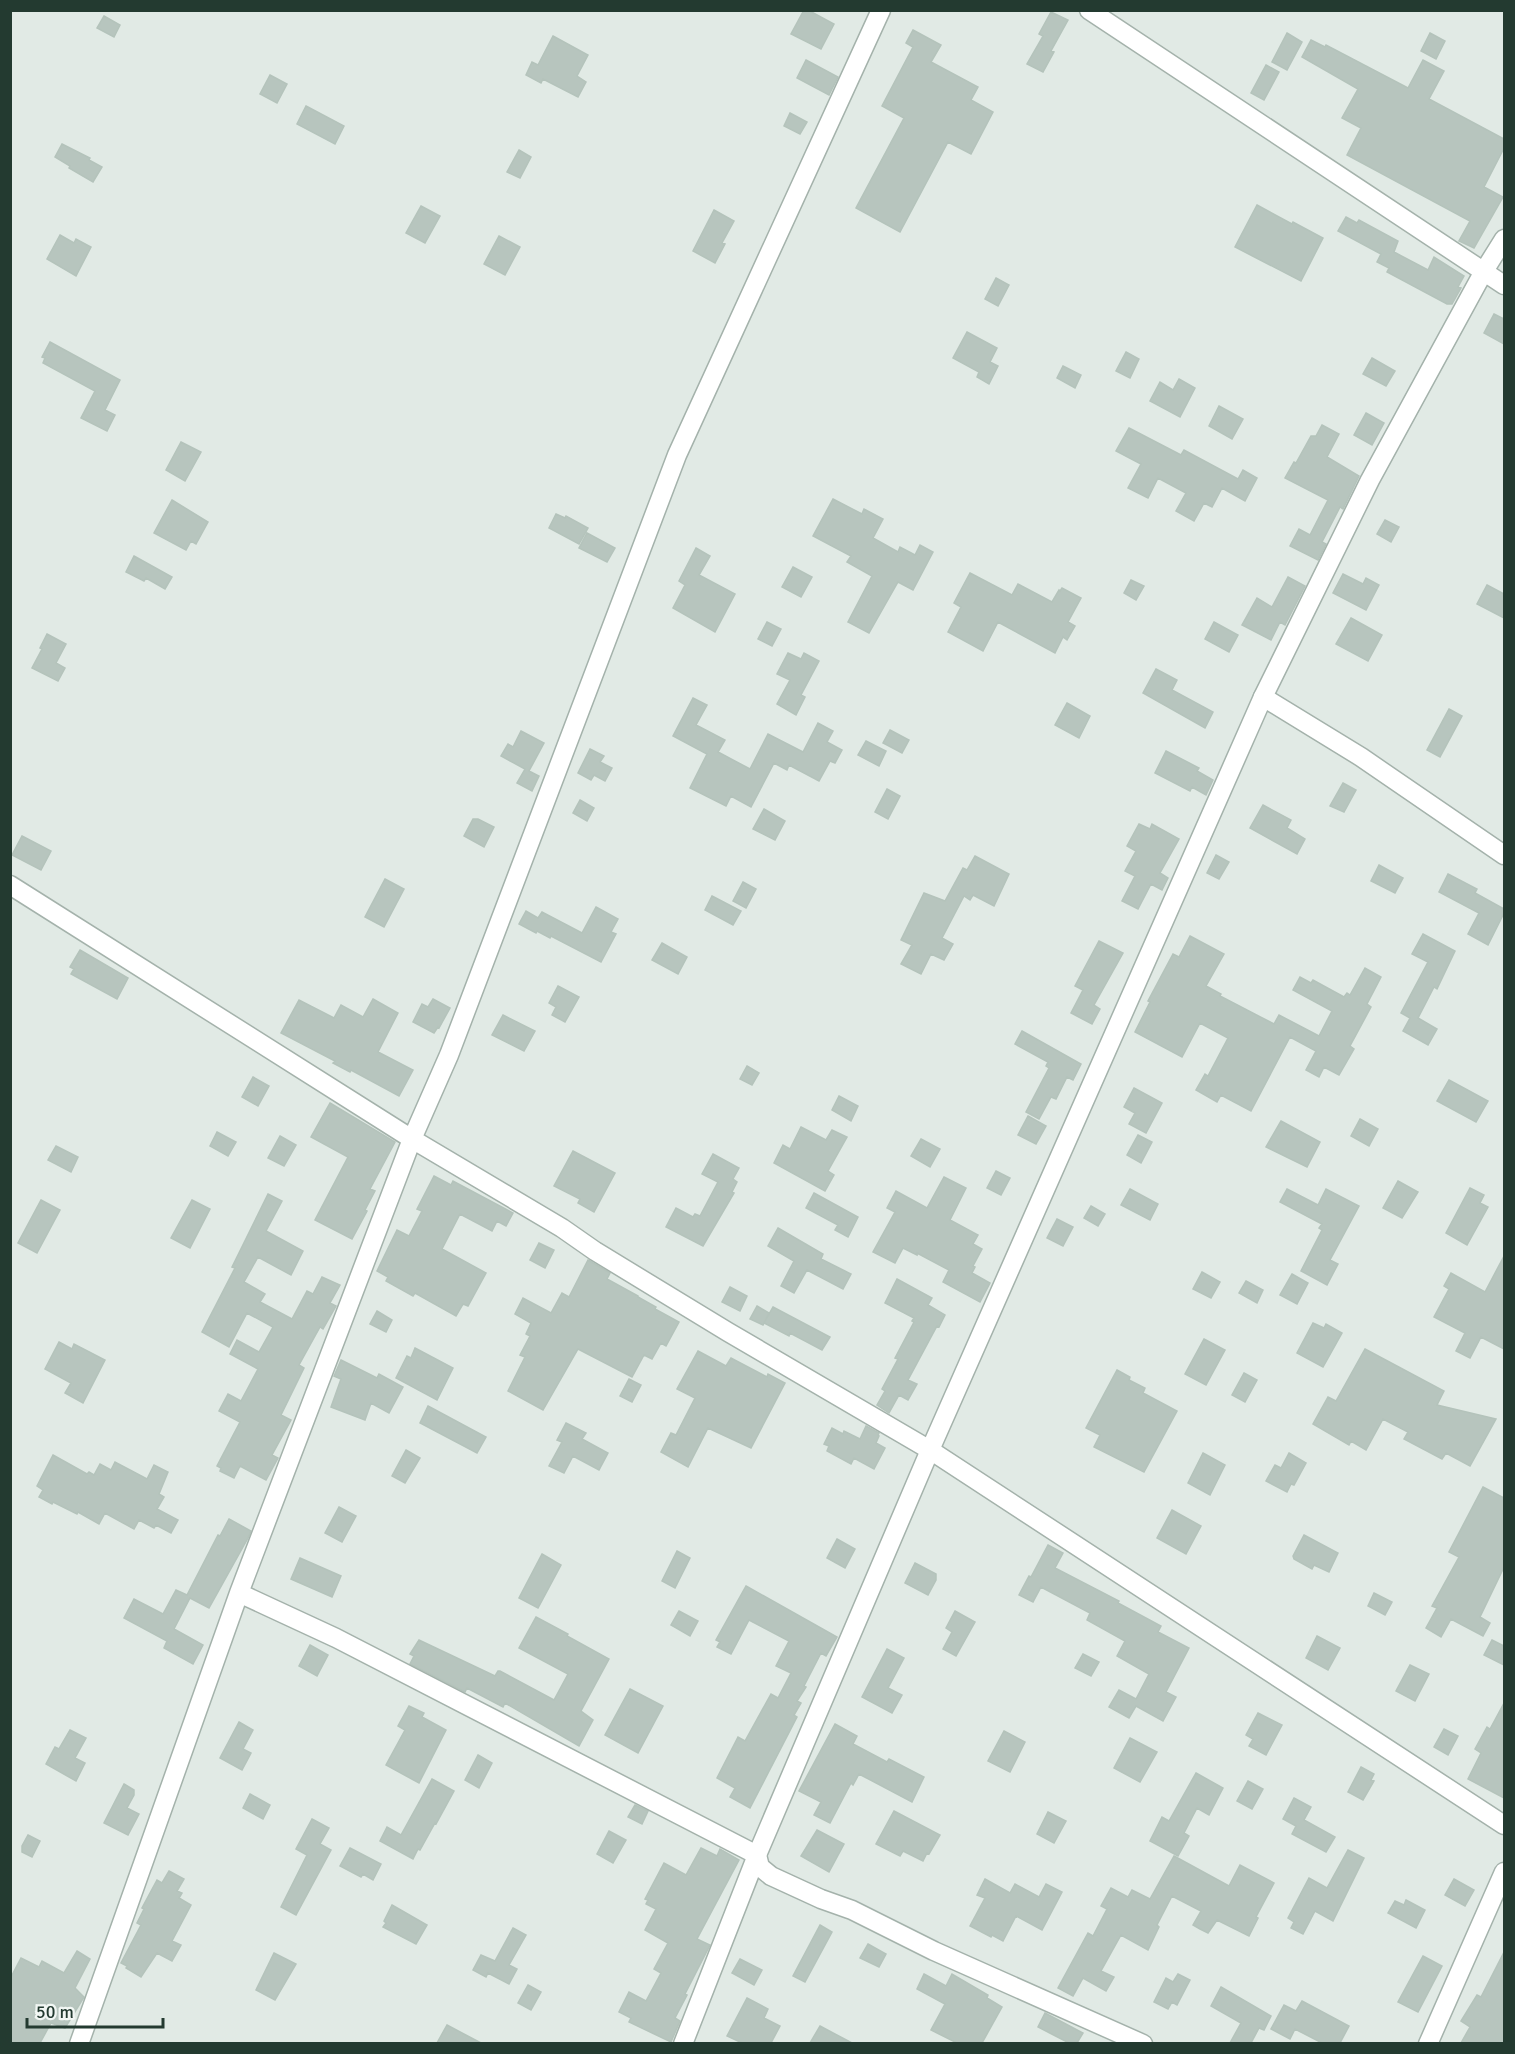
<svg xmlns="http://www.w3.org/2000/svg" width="1515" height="2054" font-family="Signika,sans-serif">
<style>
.building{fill:#b7c5be;stroke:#b4c3bb;stroke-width:1.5}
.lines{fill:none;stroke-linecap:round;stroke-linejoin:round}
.minor-casing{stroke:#a4b2ab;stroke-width:21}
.tertiary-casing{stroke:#a4b2ab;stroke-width:21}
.minor{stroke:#fff;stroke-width:18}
.tertiary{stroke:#fff;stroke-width:18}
</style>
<rect width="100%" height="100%" fill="#e1eae5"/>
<!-- building -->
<path class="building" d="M804,10H808L834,24L821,49L791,34Z
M1051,12L1068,20L1051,51L1054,52L1043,72L1027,64L1043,36L1039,34Z
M104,16L120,25L114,37L97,28Z
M913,30L941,45L931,62L978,87L971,100L993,112L971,154L948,142L900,232L856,208L904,118L882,106L913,47L906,43Z
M1287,33L1302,42L1287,70L1272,62Z
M1430,33L1445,41L1436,59L1421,51Z
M553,36L588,55L577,76L586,82L578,97L543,79L541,83L526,75L532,62L538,65Z
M1311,40L1325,47L1326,45L1408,88L1423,60L1444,71L1429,99L1504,139V148L1484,187L1503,197L1474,248L1459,241L1470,221L1347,155L1361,128L1342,118L1358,89L1302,57Z
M806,60L838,77L829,95L797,78Z
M1266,65L1279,72L1264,100L1251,93Z
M270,75L287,84L277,103L260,94Z
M306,106L344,126L335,144L297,124Z
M790,113L807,122L800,134L784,126Z
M62,144L90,158L89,160L102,167L93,182L69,168L70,166L55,157Z
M519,150L531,157L520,178L507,172Z
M1257,205L1292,224L1293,222L1323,238L1301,281L1235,247Z
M421,206L440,216L425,243L406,233Z
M714,210L734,221L722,243L725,244L715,263L693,251Z
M1346,217L1357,223L1359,220L1398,241L1394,252L1428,270L1434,257L1464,276L1458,287L1461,288L1452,304H1447L1387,272L1389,268L1377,262L1381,254L1338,231Z
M60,235L74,243L76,239L91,247L76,276L47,259Z
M499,236L520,247L505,275L484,264Z
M996,278L1009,285L998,306L985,299Z
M1494,314L1504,319V344L1484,333Z
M967,332L997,348L990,362L998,366L989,384L977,377L979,372L953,358Z
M50,342L120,380L105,410L115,415L107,431L81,418L95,391L43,363L45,358L42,357Z
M1126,352L1139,359L1130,378L1116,371Z
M1372,358L1395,371L1386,386L1363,374Z
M1063,366L1081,375L1075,388L1057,378Z
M1179,379L1195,388L1180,417L1150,401L1160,382L1173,390Z
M1219,406L1243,419L1232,439L1209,426Z
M1366,413L1384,423L1372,445L1354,435Z
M1322,425L1339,434L1327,457L1359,476L1343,509L1340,507L1322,542L1326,544L1318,560L1290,546L1299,529L1310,535L1328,500L1285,478L1294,462L1296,463L1311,436H1316Z
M1129,428L1181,455L1184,450L1238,479L1243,470L1257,478L1245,501L1222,488L1212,507L1204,503L1194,521L1176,511L1186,493L1158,478L1148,498L1128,488L1141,464L1116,451Z
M181,442L201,452L185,481L166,470Z
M833,499L862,514L864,509L883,519L873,538L898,552L900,547L915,555L920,545L933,552L913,590L898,582L869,633L848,622L872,576L847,562L851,556L813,536Z
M172,500L208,522L196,544L191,541L186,550L154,533Z
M556,514L565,518L566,516L588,528L579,544L549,528Z
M1385,520L1399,527L1391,542L1377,534Z
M587,533L615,548L607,562L579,548Z
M696,548L710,556L699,575L735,594L715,632L673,608L685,585L679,581Z
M134,556L172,577L165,589L146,578L144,581L126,572Z
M793,567L812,577L801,597L782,587Z
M970,573L1012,595L1018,584L1052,602L1059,590L1060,591L1062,588L1081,598L1068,622L1075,626L1067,640L1063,637L1055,653L998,622L983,651L948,632L961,607L954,603Z
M1343,574L1363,584L1366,578L1379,585L1366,610L1333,593Z
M1288,577L1305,586L1285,625L1280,622L1271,640L1242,625L1257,598L1272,607Z
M1131,580L1144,586L1136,600L1124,593Z
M1487,585L1504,594V618L1477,604Z
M1351,618L1382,635L1368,661L1336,644Z
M767,622L781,629L772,646L758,639Z
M1214,622L1238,635L1229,652L1205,639Z
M47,634L66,644L56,663L65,668L58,681L32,668L42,649L40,648Z
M788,653L801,659L804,653L819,661L801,695L805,697L796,715L777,704L790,680L777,674Z
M1156,669L1177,680L1172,690L1213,712L1205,728L1143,693Z
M693,698L707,705L696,725L725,740L718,752L750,769L768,734L803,752L818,723L833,731L827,742L842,750L835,763L830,761L819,781L789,765L787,770L774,763L751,807L731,796L726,806L690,788L707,754L673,736Z
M1067,703L1090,716L1079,738L1055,725Z
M1449,709L1462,716L1440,757L1427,750Z
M890,730L909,740L902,753L883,743Z
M521,731L544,743L529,771L539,776L532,791L517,783L525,769L501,756L508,744L513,747Z
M866,741L886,751L879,766L858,755Z
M590,749L604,756L600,762L612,768L605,781L594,775L591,780L578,773Z
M1166,751L1199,768L1197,771L1213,780L1206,795L1192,787L1190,791L1155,773Z
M1343,783L1356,790L1344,812L1330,806Z
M887,789L900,796L888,819L875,812Z
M580,800L594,808L587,821L573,813Z
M1263,805L1291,820L1287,828L1305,839L1297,854L1250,828Z
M764,809L785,821L775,840L753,829Z
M473,819H478L494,827L484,847L464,836Z
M1139,824L1150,829L1152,824L1179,839L1160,873L1168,878L1162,890L1151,884L1138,909L1122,901L1135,876L1125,871L1136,851L1127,846Z
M22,836L51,851L41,870L12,855Z
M1216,855L1229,862L1219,879L1207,873Z
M975,856L1009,874L994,906L973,895L970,900L964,896L942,938L953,944L944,960L931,954L921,974L901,964L912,945L901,940L924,893L945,901L963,868L967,870Z
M1379,865L1403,878L1395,893L1371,881Z
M1448,874L1477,889L1475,893L1504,909V913L1488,945L1468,934L1479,913L1439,892Z
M385,879L404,889L384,927L365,917Z
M743,882L756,889L746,908L733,901Z
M712,896L741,911L733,925L705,910Z
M596,907L618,919L611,932L616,934L601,962L551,936L550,938L537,931L536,933L519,924L526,911L538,918L542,912L582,933Z
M1423,934L1455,951L1437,989L1434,987L1418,1018L1437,1029L1428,1045L1403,1031L1410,1018L1401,1013L1428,962L1412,954Z
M1190,936L1224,954L1206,986L1221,994L1220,996L1274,1024L1279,1015L1319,1036L1332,1011L1293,990L1300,977L1311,983L1313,980L1344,997L1347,993L1350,995L1365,968L1381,977L1367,1004L1371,1007L1350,1046L1354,1049L1339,1075L1324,1067L1319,1077L1306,1070L1316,1051L1290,1037L1251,1111L1221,1095L1217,1102L1196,1090L1205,1074L1208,1076L1228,1038L1200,1023L1182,1057L1135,1032L1150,1002L1148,1001L1173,954L1179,957Z
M1099,941L1123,953L1094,1005L1100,1009L1092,1024L1071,1013L1083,990L1075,986Z
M662,943L687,957L678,974L652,960Z
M80,950L128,978L117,999L71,974L74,969L70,967Z
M558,986L579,997L565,1022L552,1015L556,1007L549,1003Z
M373,999L398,1013L378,1052L413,1070L399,1096L351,1070L350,1072L333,1063L335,1061L281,1033L299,1000L334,1018L341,1005L363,1017Z
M433,999L450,1008L439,1028L438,1027L434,1033L413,1022L422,1004L428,1007Z
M503,1015L535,1031L524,1051L492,1035Z
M1022,1031L1081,1064L1073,1080L1067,1077L1056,1099L1051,1097L1039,1119L1026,1112L1049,1068L1046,1066L1048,1062L1015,1044Z
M747,1066L759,1073L752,1085L740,1079Z
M253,1077L269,1086L258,1106L242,1097Z
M1449,1080L1488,1101L1476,1122L1437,1101Z
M1134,1088L1162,1103L1146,1133L1129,1124L1135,1113L1124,1107Z
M839,1096L858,1106L851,1121L832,1110Z
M330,1103L395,1142L370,1189L375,1191L365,1210L367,1211L352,1239L315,1220L348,1157L311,1137Z
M1028,1116L1046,1126L1036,1144L1018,1135Z
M1360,1119L1378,1129L1369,1146L1351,1136Z
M1281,1121L1320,1142L1307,1167L1266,1147Z
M801,1127L826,1140L832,1130L847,1137L828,1171L834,1175L825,1191L774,1163L783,1145L790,1149Z
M217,1132L236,1142L228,1156L210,1146Z
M1138,1135L1152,1142L1141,1163L1127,1155Z
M280,1136L296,1145L284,1166L268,1158Z
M921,1139L940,1149L930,1167L911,1156Z
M56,1146L78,1157L71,1172L48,1160Z
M573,1151L615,1173L594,1212L578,1203L580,1199L554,1186Z
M713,1154L739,1168L733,1179L737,1182L732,1192L734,1193L703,1246L666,1227L676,1208L693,1217L695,1214L700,1216L718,1182L702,1174Z
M996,1171L1010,1178L1001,1195L987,1188Z
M434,1176L451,1185L453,1181L513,1213L506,1226L497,1221L492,1231L460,1214L442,1249L486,1273L468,1306L463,1304L456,1316L415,1293L413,1296L386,1281L388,1277L377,1271L397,1230L409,1236L422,1211L417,1209Z
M944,1177L966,1188L950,1220L978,1235L973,1244L982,1249L973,1266L975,1267L972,1273L990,1283L980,1302L943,1282L949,1270L917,1253V1255L903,1248L895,1263L873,1252L895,1212L887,1208L896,1191L927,1208Z
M1398,1181L1418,1192L1402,1218L1383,1208Z
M1470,1188L1484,1195L1480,1203L1488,1207L1467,1245L1446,1233Z
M1130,1189L1158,1204L1150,1220L1121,1205Z
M1287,1189L1318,1205L1326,1189L1359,1206L1330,1260L1338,1264L1327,1285L1301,1271L1322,1230L1319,1228L1322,1224L1280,1202Z
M814,1193L858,1217L848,1237L835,1230L838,1225L806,1208Z
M268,1194L282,1201L266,1231L303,1251L291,1275L258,1257L244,1282L265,1294L260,1302L292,1319L307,1291L313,1294L322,1277L340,1285L330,1303L336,1306L323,1329L320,1327L299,1365L304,1368L281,1415L291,1420L272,1455L278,1458L266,1480L240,1466L234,1478L220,1471L221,1468L217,1466L240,1422L219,1411L228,1394L241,1401L258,1369L230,1354L237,1340L259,1352L273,1327L247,1313L229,1347L202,1332L235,1268L232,1267Z
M41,1200L60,1210L37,1253L18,1243Z
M192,1200L210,1209L190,1248L171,1238Z
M1091,1206L1105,1214L1098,1226L1084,1218Z
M1057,1219L1073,1227L1063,1246L1047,1238Z
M778,1228L823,1254L821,1259L851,1274L843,1289L807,1270L794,1293L781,1286L794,1261L768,1246Z
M539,1243L554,1250L545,1268L530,1260Z
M1504,1256V1349L1481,1337L1470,1358L1456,1351L1465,1333L1434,1317L1449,1289L1444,1286L1451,1273L1485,1292Z
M588,1260L610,1273L607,1279L638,1296V1297L656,1307L655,1309L679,1322L666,1346L661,1343L652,1359L644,1355L632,1377L578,1349L543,1410L508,1391L525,1357L520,1355L530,1336L526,1334L531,1323L515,1314L523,1298L551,1313L562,1293L569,1297Z
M1202,1272L1220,1282L1211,1298L1193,1289Z
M1292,1274L1308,1283L1297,1304L1280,1295Z
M897,1279L932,1298L928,1305L945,1315L939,1327L937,1326L908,1380L917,1384L908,1400L899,1395L889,1413L877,1405L885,1391L882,1389L898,1359L895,1358L914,1322L912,1321L914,1318L885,1303Z
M1246,1281L1263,1290L1257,1303L1239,1293Z
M730,1287L747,1296L740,1311L722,1302Z
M757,1306L769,1313L763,1325L750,1319Z
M773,1307L830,1337L822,1350L790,1333L789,1336L764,1323Z
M377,1311L392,1320L386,1332L370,1324Z
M1313,1323L1324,1328L1326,1324L1342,1333L1323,1367L1297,1353Z
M1204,1339L1225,1350L1206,1385L1185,1374Z
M59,1342L72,1349L74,1344L105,1360L83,1403L65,1393L71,1383L45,1369Z
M415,1348L453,1368L437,1400L396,1378L407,1356L411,1358Z
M1365,1349L1444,1391L1437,1405L1496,1419L1470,1466L1446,1453L1442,1459L1404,1439L1408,1432L1383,1419L1366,1450L1351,1441L1349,1445L1313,1424L1328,1397L1336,1401Z
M698,1351L726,1366L731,1358L767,1377L768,1374L785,1383L751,1448L708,1428L688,1467L661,1452L671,1433L676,1435L695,1398L677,1389Z
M341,1360L377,1378L379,1374L403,1387L389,1413L371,1403L365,1420L331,1407L341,1379L334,1376Z
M1117,1370L1130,1377L1129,1380L1145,1388L1143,1393L1177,1411L1144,1472L1094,1447L1100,1435L1086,1428Z
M1244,1373L1257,1380L1245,1402L1232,1395Z
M629,1379L641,1385L632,1402L620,1396Z
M428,1406L486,1437L477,1453L420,1423Z
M566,1423L586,1433L582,1439L608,1453L599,1470L573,1456L564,1473L549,1466L562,1442L557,1440Z
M866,1426L879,1433L878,1435L879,1436L876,1443L885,1448L874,1469L854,1458L851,1464L827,1451L829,1446L824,1444L832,1428L843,1434L844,1431L860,1439Z
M406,1450L420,1458L405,1483L392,1476Z
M1203,1453L1225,1465L1210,1495L1188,1483Z
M1289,1453L1306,1463L1294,1485L1291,1484L1287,1492L1266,1481L1275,1465L1281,1468Z
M53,1455L87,1474L89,1472L94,1475L100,1464L111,1470L115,1462L147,1479L154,1465L168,1472L159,1494L164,1497L157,1509L178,1520L171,1533L156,1525L154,1528L139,1520L134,1529L105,1513L99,1524L78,1512L77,1514L53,1502L52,1504L39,1497L43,1490L37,1486Z
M1483,1487L1504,1498V1567L1480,1617L1490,1623L1483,1636L1451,1619L1441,1637L1426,1628L1437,1608L1432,1606L1459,1557L1449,1552Z
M339,1507L356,1516L342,1542L325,1533Z
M1172,1510L1201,1526L1186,1554L1157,1538Z
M229,1519L251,1531L248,1538L209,1608L190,1598L174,1629L203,1645L193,1664L164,1648L167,1641L124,1618L134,1599L163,1614L176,1590L187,1595L218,1535L220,1536Z
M1304,1535L1338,1553L1329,1572L1314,1565L1312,1569L1294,1559L1293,1556Z
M837,1539L855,1549L845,1568L827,1558Z
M1048,1545L1063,1553L1055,1568L1119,1601L1118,1603L1161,1626L1158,1632L1189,1648L1166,1692L1176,1697L1163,1721L1136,1706L1129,1718L1109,1707L1119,1690L1136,1699L1149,1674L1117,1656L1125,1641L1087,1620L1090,1613L1041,1587L1033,1602L1019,1595L1029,1576L1031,1577Z
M677,1551L690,1558L675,1588L662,1581Z
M542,1554L561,1565L538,1608L519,1598Z
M300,1558L341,1576L332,1597L291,1579Z
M915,1563L936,1574V1580L928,1595L905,1583Z
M746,1586L837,1637L826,1656L821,1653L804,1686L806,1687L797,1701L801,1703L794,1715L797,1717L750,1808L730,1797L735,1788L717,1778L738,1737L745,1741L771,1694L778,1698L791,1673L776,1666L789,1641L749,1620L731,1654L717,1647L720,1642L716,1640Z
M1374,1593L1392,1602L1385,1615L1368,1606Z
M679,1611L698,1621L690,1636L671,1625Z
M955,1611L975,1622L956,1656L943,1649L952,1632L946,1628Z
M536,1617L568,1634L567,1636L609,1659L581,1711L593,1720L579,1746L505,1703L503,1707L467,1688L465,1692L410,1664L414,1656L410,1654L419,1640L495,1676L498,1671H500L554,1700L568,1674L519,1648Z
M1317,1636L1340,1648L1328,1670L1306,1658Z
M1492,1640L1504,1646V1665L1484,1655Z
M310,1645L328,1655L317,1676L299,1666Z
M887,1649L904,1658L888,1688L902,1695L892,1713L862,1697Z
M1083,1654L1099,1662L1091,1676L1075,1668Z
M1410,1665L1429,1674L1415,1701L1396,1691Z
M630,1689L663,1706L638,1753L605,1735Z
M1504,1703V1798L1468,1779L1481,1753L1475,1749L1487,1727L1490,1729Z
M409,1706L424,1713L422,1717L446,1730L419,1783L386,1765L405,1730L398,1726Z
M1258,1713L1282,1725L1266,1755L1249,1746L1253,1739L1246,1735Z
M239,1722L253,1730L243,1749L251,1753L242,1770L220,1758Z
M835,1724L857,1736L853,1744L887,1762L889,1759L924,1777L912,1802L859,1774L853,1785L851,1783L830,1823L814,1815L821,1802L799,1791Z
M1444,1729L1458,1736L1448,1755L1434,1747Z
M70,1730L86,1738L75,1758L85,1763L76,1781L46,1764L55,1747L59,1749Z
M1004,1731L1025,1742L1010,1772L988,1761Z
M1130,1738L1157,1752L1140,1782L1114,1768Z
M478,1755L492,1763L479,1788L465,1780Z
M1361,1767L1374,1774L1371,1780L1374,1781L1363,1800L1348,1792Z
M1196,1773L1223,1788L1209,1815L1197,1808L1184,1833L1189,1836L1178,1856L1150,1841L1162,1817L1169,1821Z
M432,1779L454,1791L436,1824L435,1823L420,1850L418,1849L413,1859L380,1841L387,1827L401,1835Z
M1248,1781L1263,1789L1252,1809L1237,1801Z
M124,1784L134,1790V1795L127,1808L139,1814L128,1835L104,1823Z
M250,1794L270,1805L263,1819L243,1808Z
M1294,1798L1311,1807L1304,1820L1335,1837L1326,1852L1292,1834L1296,1826L1283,1819Z
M635,1805L648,1811L642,1824L628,1817Z
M894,1811L940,1835L929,1854L927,1853L923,1861L903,1851L900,1856L876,1844Z
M1048,1812L1066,1821L1054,1843L1037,1834Z
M312,1819L329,1828L320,1844L331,1850L296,1915L281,1907L307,1855L296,1849Z
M817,1830L844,1844L829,1872L801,1856Z
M609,1831L626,1840L613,1863L597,1854Z
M28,1835L40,1841L32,1857L22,1852V1846Z
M350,1848L381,1864L373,1880L363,1874L361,1877L340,1866Z
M701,1848L717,1856L720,1849L739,1860L697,1939L710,1945L685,1994L687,1995L675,2018L680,2021L671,2042L629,2022L631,2018L619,2012L629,1992L646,2001L661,1973L654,1969L668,1943L645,1930L656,1909L646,1904L648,1900L645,1899L664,1863L686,1875Z
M1348,1850L1364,1858L1333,1921L1315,1911L1303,1934L1291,1928L1294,1922L1288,1918L1309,1878L1327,1888Z
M1174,1856L1229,1886L1240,1865L1274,1883L1256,1917L1258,1918L1249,1936L1217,1920L1208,1933L1200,1929L1193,1925L1201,1911L1172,1896L1157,1925L1159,1927L1148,1950L1121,1935L1101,1971L1114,1977L1106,1991L1083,1978L1073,1996L1058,1988L1088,1933L1093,1936L1107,1909L1101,1906L1111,1888L1128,1897L1132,1890L1150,1899Z
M169,1871L184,1879L177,1891L182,1893L179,1898L191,1905L172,1941L181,1945L172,1961L157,1953L141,1977L126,1968L127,1966L121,1963L141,1925L137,1923L144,1909L142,1908L157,1880L162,1883Z
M985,1879L1010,1893L1015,1884L1039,1897L1046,1884L1062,1892L1042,1930L1016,1916L1003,1941L992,1935L991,1937L970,1926L985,1898L977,1895Z
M1454,1879L1474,1890L1465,1906L1445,1895Z
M1406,1900L1425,1910L1416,1928L1388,1913L1395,1901L1404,1905Z
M392,1905L427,1925L416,1944L383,1927L386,1923L384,1921Z
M820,1925L832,1932L805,1982L793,1976Z
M513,1928L526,1935L509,1965L517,1969L509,1984L488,1973L486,1977L473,1970L481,1955L495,1961Z
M868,1944L886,1954L879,1967L860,1958Z
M77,1951L90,1959L75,1988L84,1997L65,2028L51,2023L40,2043H10V1979L21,1958L39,1967L42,1961L64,1973Z
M1504,1952V2043H1461L1470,2027L1461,2021L1477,1995L1481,1997Z
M274,1953L296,1964L275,2000L256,1990Z
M1423,1956L1442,1966L1418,2012L1398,2002Z
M740,1959L762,1970L754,1985L732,1973Z
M924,1974L946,1986L952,1974L988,1995L987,1998L1002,2007L982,2043H957L931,2030L945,2004L917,1989Z
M1178,1974L1190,1980L1177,2005L1172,2002L1168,2009L1154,2002L1166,1978L1173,1982Z
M528,1985L541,1992L531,2010L518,2003Z
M1221,1987L1271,2016L1264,2030L1259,2028L1251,2043H1230L1241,2023L1211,2006Z
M747,1998L768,2009L764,2018L780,2026L771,2043H742L727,2036Z
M1302,2001L1349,2026L1340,2043H1322L1295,2029L1290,2039L1271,2029L1284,2005L1296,2011Z
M1045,2013L1083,2033L1077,2043H1069L1038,2027Z
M447,2025L481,2043H437Z
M820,2026L852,2043H810Z"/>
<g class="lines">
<!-- minor casing -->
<g class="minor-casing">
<path id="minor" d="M1089,10L1504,285
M1263,697L1361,757L1504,855
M10,885L412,1139L562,1228L595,1251L728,1332L930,1450L1504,1825
M239,1593L336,1638L757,1855L760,1867L771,1876L821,1899L852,1910L934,1951L1143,2044
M79,2044L239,1593L412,1139L449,1055L677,455L881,10
M1428,2044L1504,1872"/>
</g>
<!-- tertiary casing -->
<g class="tertiary-casing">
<path id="tertiary" d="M683,2044L757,1855L930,1450L1263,697L1370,480L1484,271L1504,239"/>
</g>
<!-- minor -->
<use href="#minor" class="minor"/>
<!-- tertiary -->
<use href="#tertiary" class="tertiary"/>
</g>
<!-- border -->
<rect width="1515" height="2054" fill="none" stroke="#233a30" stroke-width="24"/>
<!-- scale -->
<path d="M27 2018v9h136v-9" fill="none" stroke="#233a30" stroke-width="3"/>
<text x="36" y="2018" font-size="18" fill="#233a30" stroke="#f2f7f4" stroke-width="4.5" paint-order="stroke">50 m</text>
</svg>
